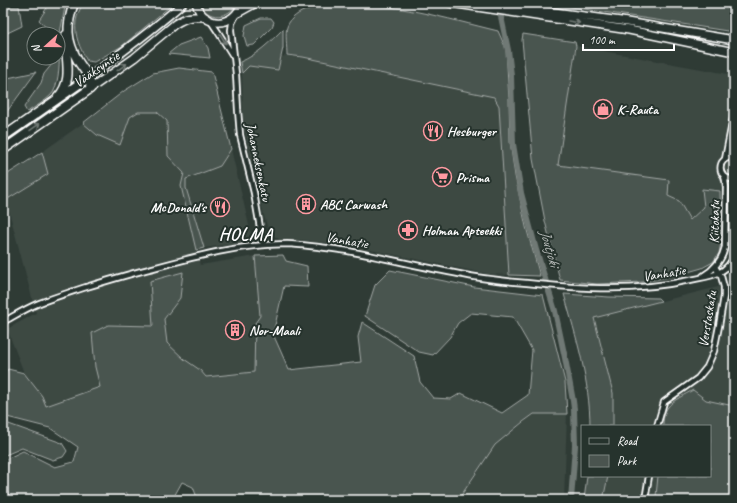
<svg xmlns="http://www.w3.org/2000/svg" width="737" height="503" font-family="Caveat,sans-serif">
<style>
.built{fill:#3c4842}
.green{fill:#4a544f;stroke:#a4aaa7}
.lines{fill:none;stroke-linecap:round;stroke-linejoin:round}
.canal{stroke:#707975;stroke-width:6}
.street-casing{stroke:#fff;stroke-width:8}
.primary-casing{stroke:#fff;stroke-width:10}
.highway-casing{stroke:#fff;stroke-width:11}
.street{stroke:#26332d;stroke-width:4.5}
.primary{stroke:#26332d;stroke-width:7}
.highway{stroke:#26332d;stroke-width:8}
.oneway{stroke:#727a76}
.labels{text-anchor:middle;stroke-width:4;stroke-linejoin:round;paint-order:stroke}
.street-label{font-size:14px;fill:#fff;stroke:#26332d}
.poi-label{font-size:14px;font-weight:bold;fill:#fff;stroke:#26332d;text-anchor:start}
.water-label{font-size:15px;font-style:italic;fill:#b8bcba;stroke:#26332d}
.district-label{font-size:18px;font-weight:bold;letter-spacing:1px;fill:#fff;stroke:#26332d}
</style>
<rect width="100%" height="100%" fill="#2f3b35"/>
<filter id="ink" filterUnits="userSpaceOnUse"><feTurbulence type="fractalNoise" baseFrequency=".025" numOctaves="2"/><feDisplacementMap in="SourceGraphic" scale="8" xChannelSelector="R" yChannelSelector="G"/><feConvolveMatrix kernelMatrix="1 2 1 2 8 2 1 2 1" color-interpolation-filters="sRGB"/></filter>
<g filter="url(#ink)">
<!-- built -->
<path class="built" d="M576,46L734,75V190L717,191L702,189L704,207L690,220L679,201L668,196L558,165Z
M287,55L303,57L494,97L499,106L509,275L488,274L346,245L300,240H280L269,232L264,216L250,155L243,120L242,73L249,66L278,70L282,57Z
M138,112H157L167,121L168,156L184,173L181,186L200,265L255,256L266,382L45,406L42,396L24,373L7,329L36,313L6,200L47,174L42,152L83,123L97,135Z
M231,149L251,234L250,239L248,242L204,248L186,187V179L220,166Z
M734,283V403L729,405L706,400L693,390L663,419V426H613V393L594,318Z
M534,414H567L564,500H458L495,445Z
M608,476H658L656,496L654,500H603Z"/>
<!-- green -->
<path class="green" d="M50,3H67L65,7L60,33L59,46L58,48V34H52L39,20Z
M83,3H174L122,46L94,62L87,61C80,48 74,36 76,21C77,15 80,9 83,3Z
M200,3H237C229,19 207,21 200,3Z
M339,3C393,3 445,18 498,31L506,49L509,100L510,142L515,176L526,227L540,276L509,275L499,106L494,97L303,57L287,55C287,48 285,32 287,27C293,9 323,4 339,3Z
M545,3H734V32Z
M19,6L22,26L3,35V7Z
M261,18H271L274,22L272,27L254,45L247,46L244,36L246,25Z
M283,29V48L278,70L249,66L242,73L240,62C257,55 270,42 283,29Z
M523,34L575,42L576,46L558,165L669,180L668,196L679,201L690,220L704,207L702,189L720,191L721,242L719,253L713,262L702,268L674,276L643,282L597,284L560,280L545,221L533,159L522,40Z
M201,37L208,48L210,58L168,54L179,45Z
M59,55C60,64 58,89 51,95C44,102 35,107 27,112L24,107L41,83L44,74L57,58H58Z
M179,68L212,72L231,149L220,166L186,179V188L204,248L196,250L181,186L184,173L168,156L167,121L157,112H138L130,117L120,145L97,135L83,123L124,91L153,73Z
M36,72L3,117V79Z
M42,152L48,174L6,200L3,189V177Z
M283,255L286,261L307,266L308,287L284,286L273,334L289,370L361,362L358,337L362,322L414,356L420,382L433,398L451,399L461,393L502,413L528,395L532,350L513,317L471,313L458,323L450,337L433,355L419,352L365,316L375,285L390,270L474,287L543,295L565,382L567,414H534L523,422L495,445L458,500H198L193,487L182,482L172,500H131L126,492L123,500H10L3,477L4,460L23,451L55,467L74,462L78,447L50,428L7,417L3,409V376L8,369L24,373L42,396L46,406L100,387L95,367L92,333L108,325L153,326L150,281L183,272L180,298L164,319L167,343L184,359L200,370L206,377L254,372L255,323L260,316L255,256Z
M564,294L609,297L658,298L661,301L594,318L613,393V426H590C590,381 576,337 564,294Z
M693,390L706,400L729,405L734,403V500H654L656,496L658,476H710V426H663C663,420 664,412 668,407C673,400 686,394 693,390Z
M3,422L62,443L67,451L63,457L53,460L22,448L3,456Z
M587,476H608L603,500H584Z"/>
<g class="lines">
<!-- canal -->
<path class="canal" d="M499,7L508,50L511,75L513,144L521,193L536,250L555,311L565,358L573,401L574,409L575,446L571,500"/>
<!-- street casing -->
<g class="street-casing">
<path id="street" d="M235,17L232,23L231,30L236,74L238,110L240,135L254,193L263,245
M210,20L218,32L233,56
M734,157C716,156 716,180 734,179
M725,159L734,113
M703,276C715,269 722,260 725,247L726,187L725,180L724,176
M3,322C14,316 25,309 37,304C52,298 68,293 83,288C106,281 129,274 153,268C197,256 241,244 287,244C308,245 327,248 348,251C385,258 422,267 459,274C482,279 504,281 527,283C582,289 636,292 690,280C708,276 726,276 734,256
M657,426L664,402L698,378L707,367L714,351L719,326L724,296V287L721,276L715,267
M645,500L649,476"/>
</g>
<!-- primary casing -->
<g class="primary-casing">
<path id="primary" d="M196,3C203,29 234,28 242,3
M450,3L629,30L734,52
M487,3L621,21L734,40
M238,13L256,3
M89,77C121,53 153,30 183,3
M90,89L134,58L175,24C186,17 192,16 205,17"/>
</g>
<!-- highway casing -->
<g class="highway-casing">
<path id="highway" d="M58,97C75,79 64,57 66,35
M3,137L89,77
M3,150L90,89C92,77 84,71 78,61C66,40 66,25 74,3"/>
</g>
<!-- street -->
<use href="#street" class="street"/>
<!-- primary -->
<use href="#primary" class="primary"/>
<!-- highway -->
<use href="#highway" class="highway"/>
</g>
<!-- one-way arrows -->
<defs><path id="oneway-shaft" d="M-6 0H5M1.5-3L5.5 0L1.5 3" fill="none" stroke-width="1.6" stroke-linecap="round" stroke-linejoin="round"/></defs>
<g class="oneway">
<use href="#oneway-shaft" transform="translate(574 22) rotate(9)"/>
<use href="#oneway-shaft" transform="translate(223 39) rotate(59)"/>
<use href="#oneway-shaft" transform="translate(122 67) rotate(-36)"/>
<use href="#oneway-shaft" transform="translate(35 127) rotate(-35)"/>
</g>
</g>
<!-- icons -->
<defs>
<g id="shop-ring" transform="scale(1)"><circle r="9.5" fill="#26332d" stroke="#ff9aa2" stroke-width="1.5"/><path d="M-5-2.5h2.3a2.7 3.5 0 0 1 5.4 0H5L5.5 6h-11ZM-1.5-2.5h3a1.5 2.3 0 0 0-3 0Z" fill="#ff9aa2"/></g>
<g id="restaurant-ring" transform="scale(1)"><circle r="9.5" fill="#26332d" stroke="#ff9aa2" stroke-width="1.5"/><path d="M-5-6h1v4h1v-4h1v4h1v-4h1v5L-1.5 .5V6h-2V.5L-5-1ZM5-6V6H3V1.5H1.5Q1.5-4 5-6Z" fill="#ff9aa2"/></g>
<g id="supermarket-ring" transform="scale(1)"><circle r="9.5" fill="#26332d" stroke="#ff9aa2" stroke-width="1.5"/><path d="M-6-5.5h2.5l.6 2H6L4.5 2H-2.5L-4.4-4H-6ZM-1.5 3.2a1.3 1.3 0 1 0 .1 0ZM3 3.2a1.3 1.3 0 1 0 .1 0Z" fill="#ff9aa2"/></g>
<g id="building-ring" transform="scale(1)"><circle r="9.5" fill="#26332d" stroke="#ff9aa2" stroke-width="1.5"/><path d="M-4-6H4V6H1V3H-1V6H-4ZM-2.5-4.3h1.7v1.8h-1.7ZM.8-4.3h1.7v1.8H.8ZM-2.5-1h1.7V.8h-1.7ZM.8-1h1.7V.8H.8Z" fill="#ff9aa2"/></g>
<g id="pharmacy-ring" transform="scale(1)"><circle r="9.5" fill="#26332d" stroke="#ff9aa2" stroke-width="1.5"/><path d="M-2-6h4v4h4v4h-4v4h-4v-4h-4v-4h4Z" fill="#ff9aa2"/></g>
</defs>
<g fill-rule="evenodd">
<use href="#shop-ring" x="603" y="109"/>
<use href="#restaurant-ring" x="433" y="131"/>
<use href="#supermarket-ring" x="442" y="177"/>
<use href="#building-ring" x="306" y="204"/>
<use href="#restaurant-ring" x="220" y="207"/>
<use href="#pharmacy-ring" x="408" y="230"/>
<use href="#building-ring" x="235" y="330"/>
</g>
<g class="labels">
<!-- street labels -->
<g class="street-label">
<text transform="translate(96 69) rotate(-35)" y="5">Vääksyntie</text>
<text transform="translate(259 162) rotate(78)" y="5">Johanneksenkatu</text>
<text transform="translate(714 222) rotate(-89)" y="5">Kiitokatu</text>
<text transform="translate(347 240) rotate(10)" y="5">Vanhatie</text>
<text transform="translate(664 273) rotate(-9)" y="5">Vanhatie</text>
<text transform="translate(707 319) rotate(-81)" y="5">Verstaskatu</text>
</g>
<!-- poi labels -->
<g class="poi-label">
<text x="617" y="114">K-Rauta</text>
<text x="447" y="136">Hesburger</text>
<text x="456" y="182">Prisma</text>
<text x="320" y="209">ABC Carwash</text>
<text x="206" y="212" text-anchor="end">McDonald's</text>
<text x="422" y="235">Holman Apteekki</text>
<text x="249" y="335">Nor-Maali</text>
</g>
<!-- water labels -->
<g class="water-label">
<text transform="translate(550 248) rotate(74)" y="5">Joutjoki</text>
</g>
<!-- district labels -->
<g class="district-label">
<text x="246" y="240">HOLMA</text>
</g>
</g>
<!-- margin -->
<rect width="737" height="503" fill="none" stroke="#26332d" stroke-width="16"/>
<rect x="8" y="8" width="721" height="487" fill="none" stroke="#fff" stroke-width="1.5" filter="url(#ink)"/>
<!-- legend -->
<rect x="581" y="425" width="130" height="52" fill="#26332d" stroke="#7d8581"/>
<rect x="589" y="438" width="20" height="6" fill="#26332d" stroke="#7d8581"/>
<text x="617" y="445" font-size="12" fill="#ffffff">Road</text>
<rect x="589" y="455" width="20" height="12" fill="#4a544f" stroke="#7d8581"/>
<text x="617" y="465" font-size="12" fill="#ffffff">Park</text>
<!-- north arrow -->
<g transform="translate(46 46) rotate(249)"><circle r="19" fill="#26332d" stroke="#7d8581"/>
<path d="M0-3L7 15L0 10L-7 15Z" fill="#ff9aa2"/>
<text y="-6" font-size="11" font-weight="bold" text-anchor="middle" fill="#ffffff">N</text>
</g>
<!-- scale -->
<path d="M583 44v6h91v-6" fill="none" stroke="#ffffff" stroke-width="2"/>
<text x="589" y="44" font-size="12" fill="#ffffff" stroke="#26332d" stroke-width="3" paint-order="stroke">100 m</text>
</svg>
